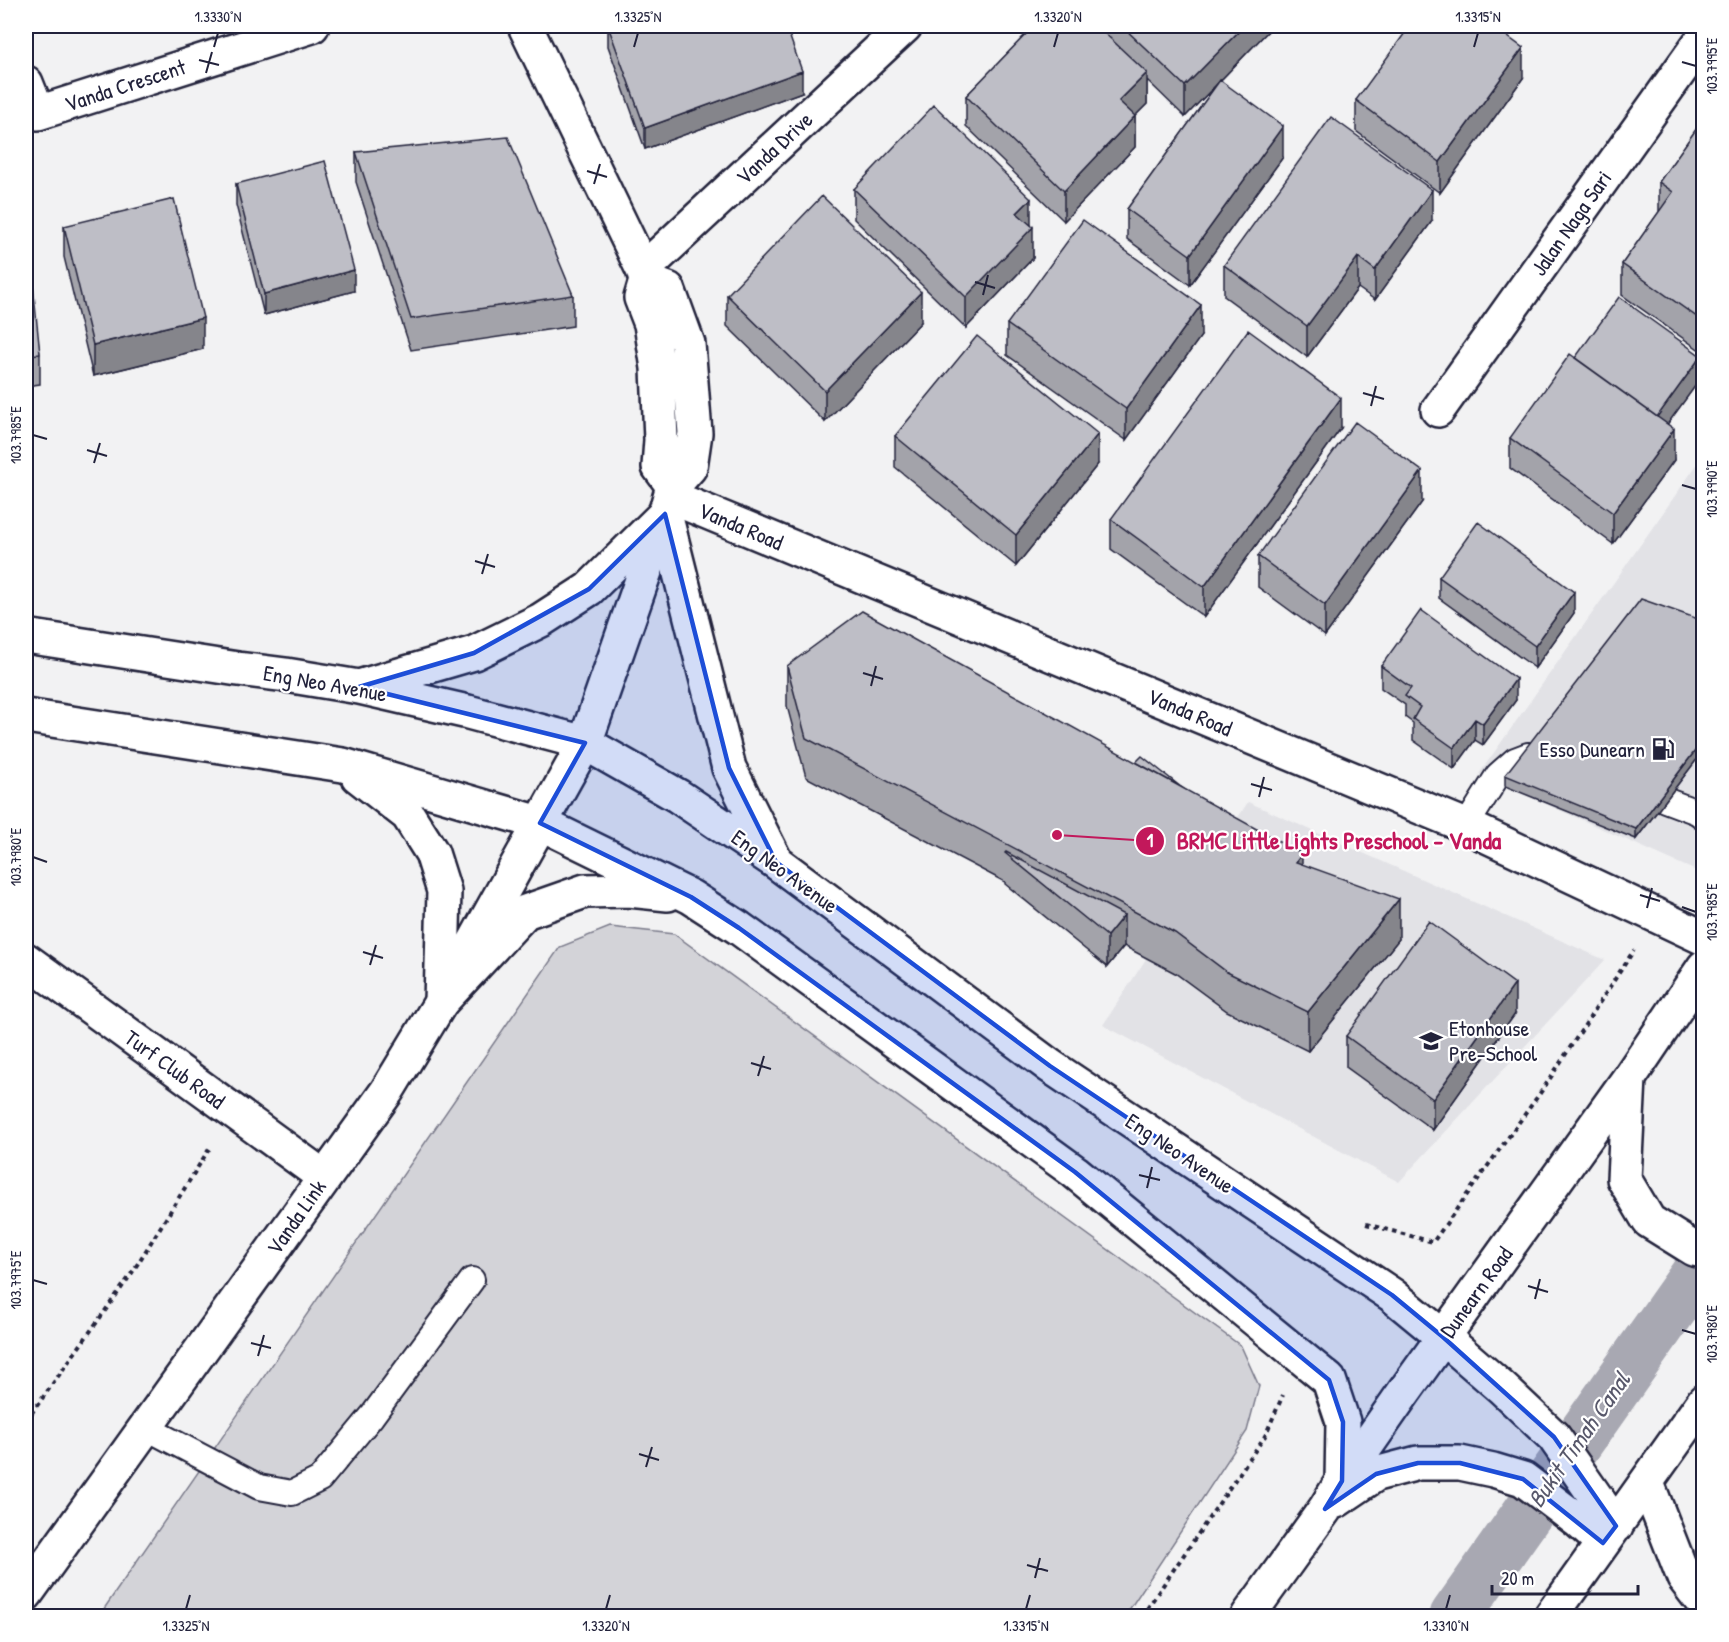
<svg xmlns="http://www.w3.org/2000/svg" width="1729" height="1642" font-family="'Patrick Hand',sans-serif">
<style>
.built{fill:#e2e2e6}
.green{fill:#d3d3d8;stroke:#7a7a8a;stroke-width:1.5}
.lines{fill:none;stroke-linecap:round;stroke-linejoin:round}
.canal{stroke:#a8a8b2;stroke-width:51}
.lane-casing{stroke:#22223b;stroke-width:28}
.street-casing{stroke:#22223b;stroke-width:38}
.secondary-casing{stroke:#22223b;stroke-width:38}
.highway-casing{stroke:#22223b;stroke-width:38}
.path{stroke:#22223b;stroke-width:4;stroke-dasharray:4.5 4.5;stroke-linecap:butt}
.lane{stroke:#fff;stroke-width:24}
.street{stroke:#fff;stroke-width:33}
.secondary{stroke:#fff;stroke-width:33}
.highway{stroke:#fff;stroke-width:33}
.wall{fill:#a3a3aa;stroke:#22223b;stroke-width:1.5}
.shaded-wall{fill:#85858b;stroke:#22223b;stroke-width:1.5}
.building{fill:#bebec6;stroke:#22223b;stroke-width:1.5}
.marked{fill:#1d4ed8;fill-opacity:0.2;stroke:#1d4ed8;stroke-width:4.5;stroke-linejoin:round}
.ticks{fill:none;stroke:#22223b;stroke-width:2}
.labels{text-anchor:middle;stroke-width:4.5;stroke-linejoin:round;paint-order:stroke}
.street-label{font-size:22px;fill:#22223b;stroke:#fff}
.poi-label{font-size:22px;fill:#22223b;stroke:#fff;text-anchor:end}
.water-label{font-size:24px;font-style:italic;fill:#58586b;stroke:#fff}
.leader{fill:none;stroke:#c2185b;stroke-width:2}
.callout-dot{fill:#c2185b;stroke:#fff;stroke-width:2}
.mark-label{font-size:18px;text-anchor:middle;font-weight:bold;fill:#fff}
.callout-label{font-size:24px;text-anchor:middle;font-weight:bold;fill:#c2185b;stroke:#fff;stroke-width:4.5;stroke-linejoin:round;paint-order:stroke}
.neatline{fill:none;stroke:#22223b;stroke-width:2}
.ticks-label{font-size:15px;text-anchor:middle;fill:#22223b}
</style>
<rect width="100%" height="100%" fill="#f2f2f3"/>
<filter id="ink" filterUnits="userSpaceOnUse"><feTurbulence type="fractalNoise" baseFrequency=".0167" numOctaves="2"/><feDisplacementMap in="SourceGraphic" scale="12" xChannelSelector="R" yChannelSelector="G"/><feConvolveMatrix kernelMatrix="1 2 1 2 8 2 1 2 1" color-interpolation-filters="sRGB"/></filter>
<g filter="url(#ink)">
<!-- built -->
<path class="built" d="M1703,456V874L1479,774Z
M1248,802L1605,960L1399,1182L1103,1025Z"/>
<!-- green -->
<path class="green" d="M610,927L674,934L1241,1346L1259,1386L1247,1431L1125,1616H99L560,947Z"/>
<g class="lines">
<!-- canal -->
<path class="canal" d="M1455,1616L1704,1263"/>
<!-- lane casing -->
<g class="lane-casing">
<path id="lane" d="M1665,800L1697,812L1704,817
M1466,826L1498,775L1515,760L1528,755
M145,1427L259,1487L292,1493L320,1479L372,1416L472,1280"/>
</g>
<!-- street casing -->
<g class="street-casing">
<path id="street" d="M525,26L643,270L646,281L641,298L651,324L658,368L661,440L659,467L673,486
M26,83L38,113L312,26
M643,270L905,26
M1438,410L1704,37
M671,497L1466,826L1704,938
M26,960L324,1177
M1647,1483L1684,1578L1704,1604
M26,1594L387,1091L441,1002L585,743L665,514L673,486L690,467L695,433L688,344L668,289L646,281"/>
</g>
<!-- secondary casing -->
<g class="secondary-casing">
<path id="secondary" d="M665,514L729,768L775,860
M26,636L238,669L286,675L359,687L468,712L585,743L678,796L776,862L1050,1066L1392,1295L1443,1337
M362,686L474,653L541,620L589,589L665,514
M26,716L343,765L516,816L540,823L691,897L739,928L1075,1172L1329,1380L1343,1422L1342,1481
M358,776L408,815L432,853L444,891L441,1002
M441,1002L525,912L585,891L629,890L668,894"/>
</g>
<!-- highway casing -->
<g class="highway-casing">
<path id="highway" d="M1629,1078L1624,1179L1649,1221L1694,1249L1704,1251
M1443,1337L1502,1388L1554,1437L1616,1526
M1336,1501L1376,1474L1418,1463H1460L1493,1470L1523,1479L1577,1520L1603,1543
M1248,1616L1325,1509L1342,1481L1404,1392L1629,1078L1704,967
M1551,1616L1704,1401"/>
</g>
<!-- path -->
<path class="path" d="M1366,1224L1433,1242L1543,1089L1634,950
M26,1421L130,1276L211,1146
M1142,1616L1265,1436L1283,1395"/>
<!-- lane -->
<use href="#lane" class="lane"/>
<!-- street -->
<use href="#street" class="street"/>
<!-- secondary -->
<use href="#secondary" class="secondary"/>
<!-- highway -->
<use href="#highway" class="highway"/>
</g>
<!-- wall -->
<path class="wall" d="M608,26L802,92L645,149L608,46Z
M1034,26H1272V27L1221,80L1283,157L1190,285L1127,239V209L1218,83L1185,117L1147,80V104L1135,116V147L1064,221L966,126V96Z
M1523,78L1440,193L1356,131V100Z
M1704,118V353L1622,295V264L1659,212V182Z
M356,152L573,295V326L411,350L356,182Z
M236,184L354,291L264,315L236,205Z
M854,189L1031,225L1033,258L966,328L854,219Z
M1432,221L1375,300L1358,288L1307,357L1224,296V265Z
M64,226L203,349L93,376L64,257Z
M26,256L40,354V384L26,386Z
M727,295L921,322L825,422L727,326Z
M1007,324L1201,336L1126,440L1007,355Z
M1701,378L1667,424L1674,460L1613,544L1510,468V438Z
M1341,428L1204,617L1111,549V519Z
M895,436L1098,464L1016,566L895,467Z
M1422,502L1325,636L1258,587V556Z
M1439,577L1574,613L1535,668L1439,598Z
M1704,621V750L1636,839L1505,786V775Z
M787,666L1181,787L1399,939L1308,1051L1227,1011L1175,973L1124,946L1107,967L1005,884V882L806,777L787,706Z
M1381,666L1516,700L1483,745L1475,740L1454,769L1413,740V723L1405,717V705L1381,688Z
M1515,1014L1433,1130L1346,1067V1036Z"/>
<!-- shaded-wall -->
<path class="shaded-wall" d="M1244,26H1272V27L1185,117V86Z
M1523,48V78L1440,193V162Z
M802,71V92L645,149V128Z
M1147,73V104L1119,132V101Z
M1135,116V147L1064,221V191Z
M1283,126V157L1190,285V255Z
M1432,190V221L1375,300V270Z
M1031,199V229L1033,227V258L966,328V297L1017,213Z
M1358,257V288L1307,357V326Z
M354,270V291L264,315V294Z
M921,292V322L825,422V391Z
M1201,305V336L1126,440V409Z
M203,318V349L93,376V345Z
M1701,356V378L1653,444V422Z
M1341,398V428L1204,617V587Z
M1674,429V460L1613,544V513Z
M1098,434V464L1016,566V535Z
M1422,471V502L1325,636V605Z
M1574,592V613L1535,668V646Z
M1516,679V700L1483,745V724Z
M1475,719V740L1454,769V748Z
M1704,739V750L1636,839V829Z
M1302,854V893L1296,862Z
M1399,899V939L1308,1051V1012Z
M1124,915V946L1107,967V936Z
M1515,984V1014L1433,1130V1099Z"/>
<!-- building -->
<path class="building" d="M608,26H786L802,71L645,128Z
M1034,26H1097L1147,73L1119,101L1135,116L1064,191L966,96Z
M1122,26H1244L1185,86Z
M1410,26H1493L1523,48L1440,162L1356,100Z
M1220,80L1283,126L1190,255L1127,209Z
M934,105L1031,199L1017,213L1033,227L966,297L854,189Z
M1331,117L1432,190L1375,270L1358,257L1307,326L1224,265Z
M1704,118V322L1622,264L1673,192L1659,182Z
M508,137L573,295L411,319L356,152Z
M325,161L354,270L264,294L236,184Z
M822,196L921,292L825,391L727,295Z
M174,199L203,318L93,345L64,226Z
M1083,220L1201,305L1126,409L1007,324Z
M30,255L40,354L26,355V256Z
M1619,297L1701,356L1657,417L1575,358Z
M1248,330L1341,398L1204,587L1111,519Z
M977,336L1098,434L1016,535L895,436Z
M1570,354L1674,429L1613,513L1510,438Z
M1355,422L1422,471L1325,605L1258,556Z
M1478,522L1574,592L1535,646L1439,577Z
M1641,599L1704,621V739L1636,829L1505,775Z
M1421,610L1516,679L1483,724L1475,719L1454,748L1413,719L1420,707L1405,696L1411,688L1381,666Z
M862,611L1302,854L1296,862L1399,899L1308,1012L1227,972L1175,933L806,738L787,666Z
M1142,756L1181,787L1136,762Z
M1006,852L1124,915L1107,936L1005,853Z
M1429,921L1515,984L1433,1099L1346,1036Z"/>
</g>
<!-- marked area -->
<path class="marked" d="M665,514L729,768L776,862L1050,1066L1392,1295L1443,1337L1554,1437L1616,1526L1603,1543L1523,1479L1460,1463H1418L1376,1474L1325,1509L1342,1481L1343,1422L1329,1380L1075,1172L739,928L691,897L540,823L585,743L359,687L474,653L589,589Z"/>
<!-- ticks -->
<path class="ticks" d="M214,47L218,33M634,47L638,33M1054,47L1058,33M1474,47L1478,33M199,60L219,65M1682,62L1696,66M206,73L212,52M587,171L607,177M594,184L600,164M975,282L995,288M983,295L988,275M1363,393L1384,399M1371,406L1376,386M33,435L47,439M87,450L107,456M94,463L100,443M1682,485L1696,489M475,561L495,567M482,574L488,554M863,673L883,679M871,686L876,666M1251,784L1272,790M1259,797L1264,777M33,857L47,862M1640,895L1660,901M1682,907L1696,912M1647,908L1652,888M363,952L383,958M370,965L376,945M751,1063L771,1069M758,1076L764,1056M1139,1175L1160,1180M1147,1188L1152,1167M33,1280L47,1284M1528,1286L1548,1292M1535,1299L1540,1279M1682,1330L1696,1334M251,1343L271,1348M258,1356L264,1335M639,1454L659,1460M646,1467L652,1447M1027,1565L1048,1571M1035,1578L1040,1558M186,1609L190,1595M606,1609L610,1595M1026,1609L1030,1595M1446,1609L1450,1595"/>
<!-- icons -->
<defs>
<g id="fuel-bare" transform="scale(1.8)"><path d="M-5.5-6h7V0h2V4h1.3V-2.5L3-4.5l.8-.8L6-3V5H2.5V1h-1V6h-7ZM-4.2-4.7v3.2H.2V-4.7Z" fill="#22223b" stroke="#fff" stroke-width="2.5" paint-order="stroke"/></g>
<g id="school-bare" transform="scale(1.8)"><path d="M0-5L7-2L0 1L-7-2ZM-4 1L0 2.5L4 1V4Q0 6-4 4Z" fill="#22223b" stroke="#fff" stroke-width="2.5" paint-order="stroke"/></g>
</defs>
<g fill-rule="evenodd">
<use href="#fuel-bare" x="1663" y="749"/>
<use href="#school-bare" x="1431" y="1041"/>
</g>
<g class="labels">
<!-- street labels -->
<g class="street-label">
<text transform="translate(125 85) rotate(-18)" y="8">Vanda Crescent</text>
<text transform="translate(774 148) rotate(-43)" y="8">Vanda Drive</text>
<text transform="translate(1571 223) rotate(-55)" y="8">Jalan Naga Sari</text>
<text transform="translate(741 526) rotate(23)" y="8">Vanda Road</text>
<text transform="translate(325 683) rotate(10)" y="8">Eng Neo Avenue</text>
<text transform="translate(1190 712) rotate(23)" y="8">Vanda Road</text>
<text transform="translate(785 871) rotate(36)" y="8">Eng Neo Avenue</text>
<text transform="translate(175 1069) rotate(36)" y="8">Turf Club Road</text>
<text transform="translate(1180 1153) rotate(34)" y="8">Eng Neo Avenue</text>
<text transform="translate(296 1217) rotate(-55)" y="8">Vanda Link</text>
<text transform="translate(1476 1292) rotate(-54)" y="8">Dunearn Road</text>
</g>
<!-- poi labels -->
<g class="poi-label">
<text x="1645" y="757">Esso Dunearn</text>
<text x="1449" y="1036" text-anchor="start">Etonhouse<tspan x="1449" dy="25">Pre-School</tspan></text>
</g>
<!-- water labels -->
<g class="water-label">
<text transform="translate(1579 1440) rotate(-55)" y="8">Bukit Timah Canal</text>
</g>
</g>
<!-- callouts -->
<path class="leader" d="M1057 835L1150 841"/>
<g class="callout-dot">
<circle cx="1057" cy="835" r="6"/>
<circle cx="1150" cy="841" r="15"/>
</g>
<g class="mark-label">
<text x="1150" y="847">1</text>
</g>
<g class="callout-label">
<text x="1339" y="849">BRMC Little Lights Preschool - Vanda</text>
</g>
<!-- margin -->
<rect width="1729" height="1642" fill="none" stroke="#fff" stroke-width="66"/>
<!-- scale -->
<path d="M1492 1585v9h146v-9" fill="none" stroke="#22223b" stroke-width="3"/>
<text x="1501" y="1585" font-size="18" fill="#22223b" stroke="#ffffff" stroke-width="4.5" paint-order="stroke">20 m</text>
<rect x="33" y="33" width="1663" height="1576" class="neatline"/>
<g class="ticks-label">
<text x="218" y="22">1.3330°N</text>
<text x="638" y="22">1.3325°N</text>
<text x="1058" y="22">1.3320°N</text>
<text x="1478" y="22">1.3315°N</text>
<text transform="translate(1712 66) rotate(-90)" y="5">103.7995°E</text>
<text transform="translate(16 435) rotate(-90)" y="5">103.7985°E</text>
<text transform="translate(1712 489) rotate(-90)" y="5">103.7990°E</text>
<text transform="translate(16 857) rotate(-90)" y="5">103.7980°E</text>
<text transform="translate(1712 912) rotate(-90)" y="5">103.7985°E</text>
<text transform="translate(16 1280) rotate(-90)" y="5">103.7975°E</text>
<text transform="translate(1712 1334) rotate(-90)" y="5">103.7980°E</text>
<text x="186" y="1631">1.3325°N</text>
<text x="606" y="1631">1.3320°N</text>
<text x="1026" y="1631">1.3315°N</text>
<text x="1446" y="1631">1.3310°N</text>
</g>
</svg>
